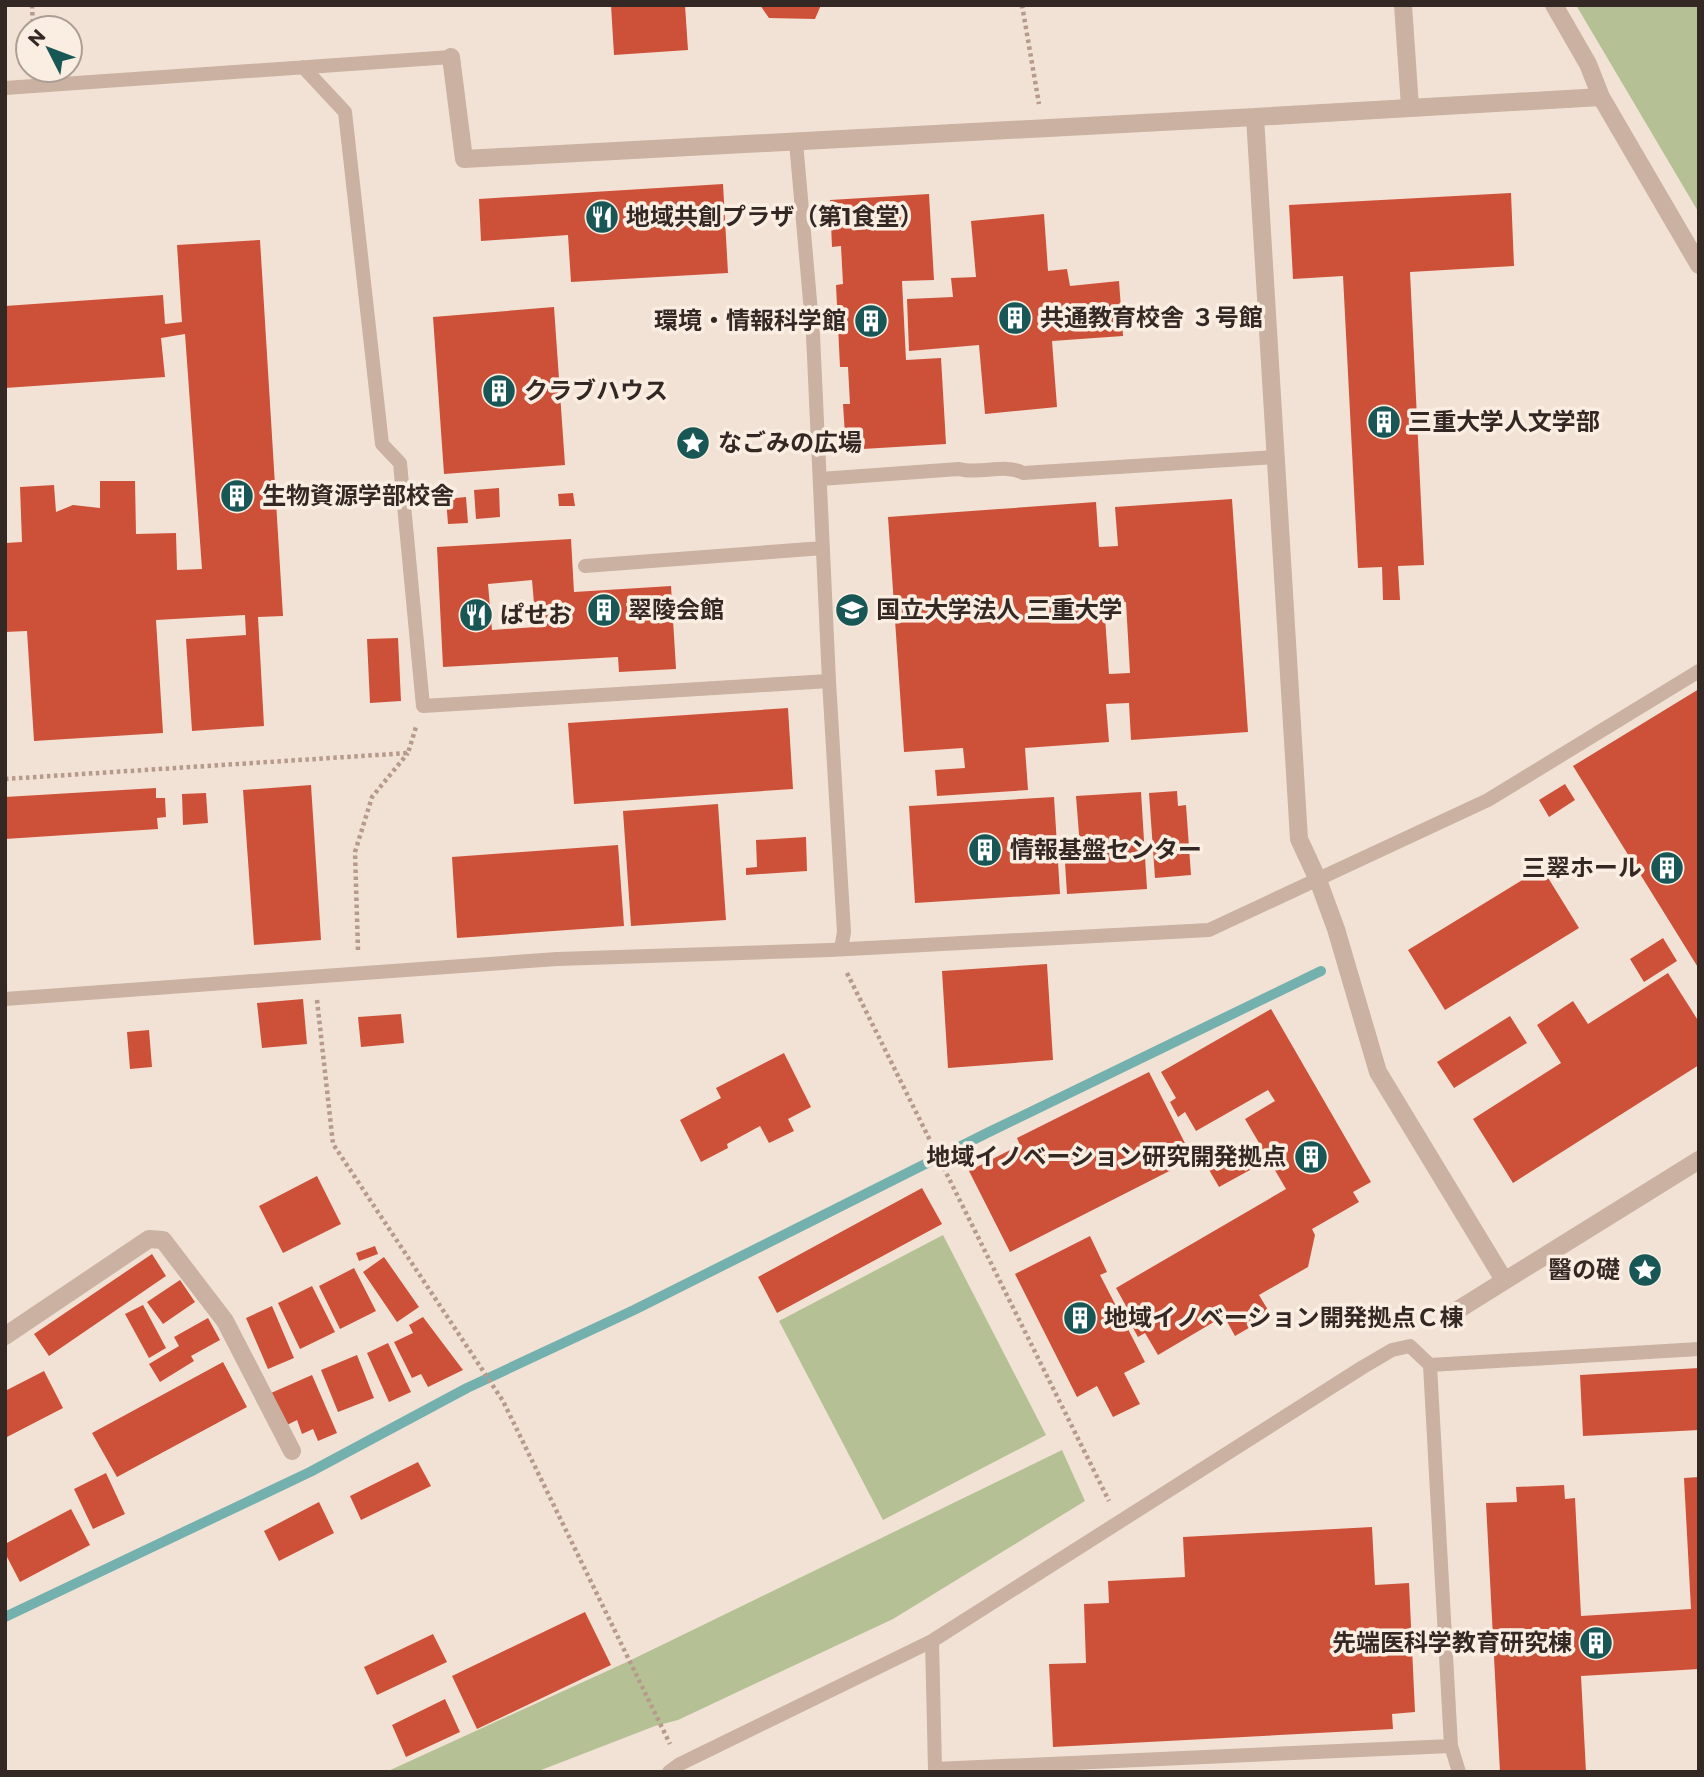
<svg xmlns="http://www.w3.org/2000/svg" width="1704" height="1777" font-family="Montserrat,'Noto Sans JP',sans-serif">
<style>
.green{fill:#b5c195}
.lines{fill:none;stroke-linecap:round;stroke-linejoin:round}
.stream{stroke:#73b0ae;stroke-width:10}
.building{fill:#cd5138;fill-rule:evenodd}
.path{stroke:#b69a8b;stroke-width:4.5;stroke-dasharray:3.5 3.5;stroke-linecap:butt}
.service{stroke:#cab1a1;stroke-width:14}
.minor{stroke:#cab1a1;stroke-width:18}
.tertiary{stroke:#cab1a1;stroke-width:18}
.labels{text-anchor:middle;stroke-width:7;stroke-linejoin:round;paint-order:stroke}
.poi-label{font-size:24px;font-weight:bold;fill:#342824;stroke:#faede1;text-anchor:start}
</style>
<rect width="100%" height="100%" fill="#f2e2d5"/>
<!-- green -->
<path class="green" d="M1576,5H1699V213Z
M943,1235L1046,1435L883,1520L779,1321Z
M1062,1450L1085,1501L893,1619L678,1720L655,1726L536,1772H386L629,1661Z"/>
<g class="lines">
<!-- stream -->
<path class="stream" d="M5,1617L310,1472L467,1388L634,1310L987,1133L1321,971"/>
</g>
<!-- building -->
<path class="building" d="M611,5H685L688,50L614,55Z
M760,5H821L815,19L769,18Z
M723,184L728,273L571,282L568,235L481,241L479,199Z
M1511,193L1514,266L1410,272L1424,565L1398,566L1400,600H1383L1382,567L1358,568L1343,276L1293,279L1289,205Z
M929,194L934,280L902,281L906,360L941,358L946,444L846,450L843,404H850L848,367H840L836,285L843,284L841,246L832,247L830,200Z
M1044,214L1048,271L1067,269L1070,286L1119,281L1123,336L1052,341L1057,407L985,414L979,345L909,351L907,299L953,297L951,278L976,277L971,221Z
M260,240L283,616L258,617L264,726L192,731L186,639L246,635L245,615L156,620L163,733L34,741L27,631L5,632V543L22,542L20,487L54,485L56,512L73,505L100,508V481H135L136,534L176,533L177,570L202,569L185,334L161,338L165,377L5,388V306L163,295L165,324L182,322L177,245Z
M554,307L565,465L444,474L433,317Z
M499,488L500,517L476,519L474,490Z
M573,493L575,506H559L558,494Z
M466,497L468,523L448,524L446,499Z
M1232,499L1248,732L1131,740L1129,703L1106,704L1109,742L1025,748L1028,790L937,796L935,770L965,768L963,748L904,752L888,517L1096,502L1099,547L1118,546L1115,507ZM1126,602L1130,673L1109,674L1104,603Z
M571,539L574,592L671,586L676,669L619,672L618,657L443,667L437,547ZM532,580L536,627L492,630L488,584Z
M398,638L401,701L370,703L367,639Z
M1699,689V969L1573,766Z
M788,708L793,789L574,804L568,723Z
M1565,784L1575,800L1549,817L1539,800Z
M311,785L321,940L254,945L243,790Z
M156,788V798H165L166,817L157,818L158,829L5,839V797Z
M1177,791L1178,806L1186,805L1191,875L1155,878L1149,793Z
M1141,792L1147,889L1067,894L1064,847H1080L1076,796Z
M206,793L208,823L183,825L182,794Z
M1054,797L1060,894L915,903L909,806Z
M718,804L726,920L631,926L623,811Z
M806,837L807,871L746,875V868L757,867L756,840Z
M618,845L624,926L457,938L452,857Z
M1542,868L1579,928L1445,1010L1408,950Z
M1663,938L1677,961L1644,982L1630,959Z
M1047,964L1053,1060L948,1068L942,971Z
M1668,973L1699,1022V1065L1513,1183L1473,1119L1561,1063L1537,1025L1573,1001L1588,1024Z
M303,999L307,1044L262,1048L257,1003Z
M1271,1009L1371,1182L1353,1192L1359,1202L1312,1229L1315,1235L1308,1267L1259,1295L1271,1315L1235,1336L1224,1316L1158,1355L1145,1333L1138,1337L1132,1326L1136,1324L1116,1288L1286,1189L1245,1119L1275,1101L1268,1090L1196,1131L1185,1112L1178,1117L1170,1102L1176,1098L1161,1072Z
M401,1014L404,1043L361,1047L358,1017Z
M1510,1016L1527,1043L1454,1088L1437,1062Z
M149,1030L152,1067L130,1069L127,1032Z
M784,1053L811,1107L788,1119L794,1131L769,1143L760,1126L727,1144L728,1148L701,1162L680,1120L721,1098L716,1088Z
M1149,1072L1193,1159L1010,1252L969,1171L1020,1145L1017,1138Z
M1236,1145L1250,1170L1219,1187L1205,1163Z
M317,1176L341,1224L283,1253L259,1206Z
M922,1188L942,1224L777,1313L758,1277Z
M1090,1236L1107,1272L1100,1275L1145,1362L1124,1373L1140,1404L1113,1417L1097,1386L1077,1397L1015,1274Z
M375,1246L378,1254L359,1261L356,1253Z
M152,1254L166,1276L49,1356L34,1334Z
M384,1257L419,1307L397,1322L363,1272Z
M354,1268L376,1311L340,1329L319,1286Z
M180,1280L195,1302L163,1324L147,1302Z
M312,1286L335,1332L300,1349L278,1303Z
M143,1305L166,1348L149,1358L125,1314Z
M272,1306L294,1358L268,1369L246,1318Z
M423,1317L463,1370L428,1387L421,1374L412,1378L394,1342L413,1333L409,1325Z
M208,1318L220,1340L191,1356L194,1361L160,1382L149,1364L179,1346L174,1337Z
M388,1343L411,1392L389,1402L367,1353Z
M357,1355L374,1398L338,1412L321,1370Z
M223,1362L247,1407L117,1477L92,1433Z
M1699,1368V1430L1583,1436L1580,1375Z
M44,1371L63,1408L5,1438V1391Z
M312,1375L337,1433L318,1441L313,1429L302,1434L297,1420L285,1426L271,1393Z
M418,1462L431,1486L361,1520L350,1496Z
M106,1473L125,1514L93,1529L74,1489Z
M1699,1477V1669L1581,1676L1586,1772H1500L1486,1503L1517,1502L1516,1487L1564,1485L1565,1499L1575,1498L1581,1616L1691,1609L1684,1478Z
M319,1502L334,1533L279,1561L264,1531Z
M71,1509L90,1545L20,1582L5,1553V1544Z
M1372,1527L1375,1585L1409,1583L1415,1712L1392,1714L1393,1729L1053,1747L1049,1664L1086,1663L1084,1604L1109,1603L1108,1581L1185,1577L1183,1537Z
M585,1612L611,1665L477,1729L452,1676Z
M433,1634L447,1662L377,1695L364,1667Z
M445,1699L460,1732L406,1757L392,1725Z"/>
<g class="lines">
<!-- path -->
<path class="path" d="M32,5L33,28
M1022,5L1039,104
M5,779L408,753L416,727
M358,950L355,852L372,797L408,753
M847,973L1109,1501
M317,1000L333,1144L503,1401L670,1744"/>
<!-- service -->
<path class="service" d="M303,67L345,112L382,444L400,463L423,706L829,681
M5,88L451,57
M796,142L813,335L829,681L844,932L841,949
M820,479L959,469C980,475 1005,463 1023,473L1276,457
M585,566L823,548
M5,999L557,959L830,950L1209,930L1488,800L1699,671
M1430,1365L1699,1349
M932,1641L935,1769L1451,1746
M669,1772L680,1764L932,1641L1363,1367L1392,1350L1410,1346L1430,1365L1451,1746L1459,1772"/>
<!-- minor -->
<path class="minor" d="M1403,5L1410,107
M1554,5L1588,64L1601,97L1699,265
M451,57L464,159L1255,117L1601,97
M1255,117L1299,839L1318,880
M5,1336L149,1239L163,1240L225,1321L292,1451"/>
<!-- tertiary -->
<path class="tertiary" d="M1318,880L1336,929L1378,1072L1504,1280
M1448,1316L1699,1160"/>
</g>
<!-- icons -->
<defs>
<g id="restaurant-disc" transform="scale(1.75)"><circle r="9.5" fill="#185756" stroke="#faede1"/><path d="M-5-6h1v4h1v-4h1v4h1v-4h1v5L-1.5 .5V6h-2V.5L-5-1ZM5-6V6H3V1.5H1.5Q1.5-4 5-6Z" fill="#fff"/></g>
<g id="building-disc" transform="scale(1.75)"><circle r="9.5" fill="#185756" stroke="#faede1"/><path d="M-4-6H4V6H1V3H-1V6H-4ZM-2.5-4.3h1.7v1.8h-1.7ZM.8-4.3h1.7v1.8H.8ZM-2.5-1h1.7V.8h-1.7ZM.8-1h1.7V.8H.8Z" fill="#fff"/></g>
<g id="sight-disc" transform="scale(1.75)"><circle r="9.5" fill="#185756" stroke="#faede1"/><path d="M0-6L1.8-2.2L6-1.7L2.9 1.2L3.7 5.4L0 3.3L-3.7 5.4L-2.9 1.2L-6-1.7L-1.8-2.2Z" fill="#fff"/></g>
<g id="university-disc" transform="scale(1.75)"><circle r="9.5" fill="#185756" stroke="#faede1"/><path d="M0-5L7-2L0 1L-7-2ZM-4 1L0 2.5L4 1V4Q0 6-4 4Z" fill="#fff"/></g>
</defs>
<g fill-rule="evenodd">
<use href="#restaurant-disc" x="602" y="217"/>
<use href="#building-disc" x="1015" y="318"/>
<use href="#building-disc" x="871" y="321"/>
<use href="#building-disc" x="499" y="391"/>
<use href="#building-disc" x="1384" y="422"/>
<use href="#sight-disc" x="693" y="443"/>
<use href="#building-disc" x="237" y="496"/>
<use href="#building-disc" x="604" y="610"/>
<use href="#university-disc" x="852" y="610"/>
<use href="#restaurant-disc" x="476" y="615"/>
<use href="#building-disc" x="985" y="850"/>
<use href="#building-disc" x="1667" y="868"/>
<use href="#building-disc" x="1311" y="1157"/>
<use href="#sight-disc" x="1645" y="1270"/>
<use href="#building-disc" x="1080" y="1318"/>
<use href="#building-disc" x="1596" y="1643"/>
</g>
<g class="labels">
<!-- poi labels -->
<g class="poi-label">
<text x="626" y="225">地域共創プラザ（第1食堂）</text>
<text x="1040" y="326">共通教育校舎 ３号館</text>
<text x="846" y="329" text-anchor="end">環境・情報科学館</text>
<text x="524" y="399">クラブハウス</text>
<text x="1408" y="430">三重大学人文学部</text>
<text x="718" y="451">なごみの広場</text>
<text x="262" y="504">生物資源学部校舎</text>
<text x="628" y="618">翠陵会館</text>
<text x="876" y="618">国立大学法人 三重大学</text>
<text x="500" y="623">ぱせお</text>
<text x="1010" y="858">情報基盤センター</text>
<text x="1642" y="876" text-anchor="end">三翠ホール</text>
<text x="1286" y="1165" text-anchor="end">地域イノベーション研究開発拠点</text>
<text x="1620" y="1278" text-anchor="end">醫の礎</text>
<text x="1104" y="1326">地域イノベーション開発拠点Ｃ棟</text>
<text x="1572" y="1651" text-anchor="end">先端医科学教育研究棟</text>
</g>
</g>
<!-- border -->
<rect width="1704" height="1777" fill="none" stroke="#342824" stroke-width="14"/>
<!-- north arrow -->
<g transform="translate(49 49) rotate(312)"><circle r="33" fill="#faede1" stroke="#ab9e95" stroke-width="2"/>
<path d="M0-5L12 26L0 18L-12 26Z" fill="#185756"/>
<text y="-10" font-size="19" font-weight="bold" text-anchor="middle" fill="#342824">N</text>
</g>
</svg>
